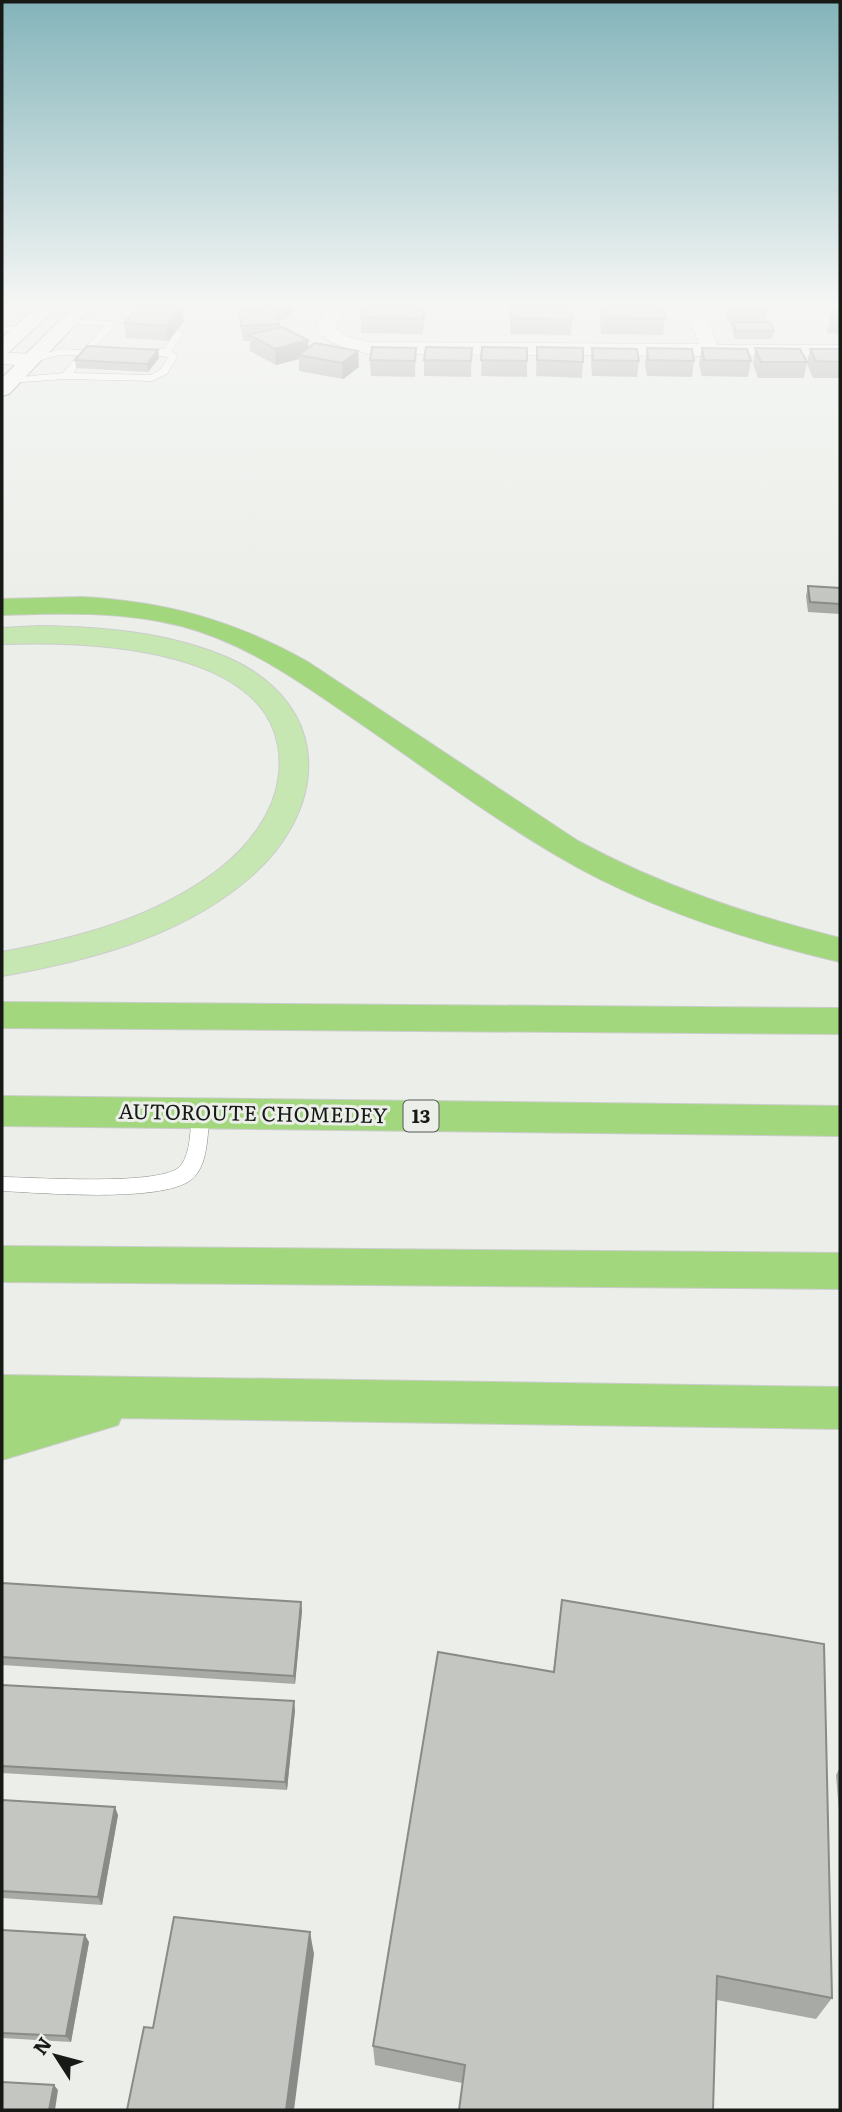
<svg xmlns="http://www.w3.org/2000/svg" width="842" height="2112" font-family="Literata,serif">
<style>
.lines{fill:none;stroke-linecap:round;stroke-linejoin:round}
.service-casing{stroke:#8c8f8a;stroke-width:1}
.minor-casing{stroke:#8c8f8a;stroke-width:1}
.tertiary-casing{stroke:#8c8f8a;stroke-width:2}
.primary-casing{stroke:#ccc;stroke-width:2}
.motorway-casing{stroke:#ccc;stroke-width:2}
.service{fill:#fff;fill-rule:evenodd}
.minor{fill:#fff;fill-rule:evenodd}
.tertiary{fill:#fff;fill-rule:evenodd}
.primary{fill:#c7e7b2;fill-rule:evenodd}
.motorway{fill:#a2d77e;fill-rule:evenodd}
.wall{fill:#a8aaa6}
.shaded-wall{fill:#888b87}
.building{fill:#c3c6c1;stroke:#888b87;stroke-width:2}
.labels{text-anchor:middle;stroke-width:6;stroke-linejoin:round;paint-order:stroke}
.shield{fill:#ebeee9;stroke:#575956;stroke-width:2}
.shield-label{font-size:19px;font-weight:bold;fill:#171917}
.street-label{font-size:21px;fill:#171917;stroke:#ebeee9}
</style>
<rect width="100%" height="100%" fill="#ebeee9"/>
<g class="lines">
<!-- service casing -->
<g class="service-casing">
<path id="service" d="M65,319L112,321L116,324L93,349L97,350V354L88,355L73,373L150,375L160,370L168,357L135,354L132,353V349H164L177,330L184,332L172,351L178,356L167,374L152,381L66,379L7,383L5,381L10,378L63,373L78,355H60L30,363L25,360L60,349L83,350L105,326L68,324Z
M2,325L26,329L22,332L2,331Z
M201,1106L207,1108L210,1113C207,1133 209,1166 191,1180C160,1203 42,1193 2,1191V1177C31,1177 167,1187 181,1165C191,1152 190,1129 192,1113L195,1108Z"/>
</g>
<!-- minor casing -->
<g class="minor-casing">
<path id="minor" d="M331,302H349L335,328L345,336L369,342L699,344L682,302H700L718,345H840V357L369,354C349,349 329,346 316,329L318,321Z
M2,352L30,354L40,360L30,366L2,364Z"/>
</g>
<!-- tertiary casing -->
<g class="tertiary-casing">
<path id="tertiary" d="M43,302H63L9,352L2,354V338Z
M78,302H97L9,394L2,396V378Z"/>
</g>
<!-- primary casing -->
<g class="primary-casing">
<path id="primary" d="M39,626C102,627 167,632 226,657C337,705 329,815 242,884C174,939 86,961 2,976V952C78,938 155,918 218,870C248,847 275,813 279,774C291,645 87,641 2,644V628Z"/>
</g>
<!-- motorway casing -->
<g class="motorway-casing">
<path id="motorway" d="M82,597C167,602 233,620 308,662L578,841C661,886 749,915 840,938V962C742,939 641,906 554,854C483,812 416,761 348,715C296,679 243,642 181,626C122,611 62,613 2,615V599Z
M2,1002L840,1008V1034L2,1028Z
M2,1096L840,1106V1136L2,1126Z
M2,1246L840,1253V1289L2,1282Z
M2,1375L840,1387V1429L121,1418L118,1425L2,1460Z"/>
</g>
<!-- service -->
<use href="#service" class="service"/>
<!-- minor -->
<use href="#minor" class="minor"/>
<!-- tertiary -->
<use href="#tertiary" class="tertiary"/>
<!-- primary -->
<use href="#primary" class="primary"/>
<!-- motorway -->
<use href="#motorway" class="motorway"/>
</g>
<!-- wall -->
<path class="wall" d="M126,302H168L165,305L184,321L168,341L126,338L124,323L139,307L126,306Z
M245,302H300L299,303H296V306L285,320H279L280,328L309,348L359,367L343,379L299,371V359L276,365L250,351V341H243L241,325L239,310L246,309Z
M425,302V315L422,334L361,333V317Z
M511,302L572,320L571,335L510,334Z
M601,302L665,319L663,335L601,334L600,315Z
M724,302H762L767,312L765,322L774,331L772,339H735L732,330L733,327H731L725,312L726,307Z
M838,302H840V334L827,333L830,317Z
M482,347L527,361V377L481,376Z
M537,347L583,362L582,378L536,376Z
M416,348L415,377L371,376L370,360Z
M472,348L471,377L424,376V360Z
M592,348L639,361L637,377L592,376L591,364Z
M647,348L694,361L692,377L647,376L645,364Z
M702,348L751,361L748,377L702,376L699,364Z
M755,348L807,362L804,378H758L753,364Z
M810,349H840V378H813L807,364Z
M158,350L159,358L148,372L76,368L75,360Z
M808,586L840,588V614L808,612L806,596Z
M2,1583L301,1602L302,1611L295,1684L2,1665Z
M562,1600L832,1998L816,2019L717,2000L462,2083L375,2065L373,2046L553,1672Z
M2,1685L295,1710L287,1790L2,1773Z
M840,1767V1823L836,1775Z
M2,1800L118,1815L102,1905L2,1898Z
M2,1930L89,1942L71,2042L2,2038Z"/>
<!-- shaded-wall -->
<path class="shaded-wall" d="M158,302H168L159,309Z
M286,302H296V306L285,320L284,305Z
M425,302V315L422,334V319Z
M182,306L184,321L168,341L166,326Z
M308,340L309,356L298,355L299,359L276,365L275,349Z
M158,350L159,358L148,372L147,364Z
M358,351L359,367L343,379L342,363Z
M301,1602L302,1611L295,1684L294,1676Z
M294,1701L295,1710L287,1790L285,1782Z
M115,1807L118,1815L102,1905L98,1897Z
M310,1932L314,1954L294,2110H286Z
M85,1935L89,1942L71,2042L66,2036Z
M54,2085L58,2090L55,2110H49Z"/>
<!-- building -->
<path class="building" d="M245,302H286L284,305Z
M365,302H425L422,319L361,317Z
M511,302H571L572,320L510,318Z
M601,302H662L665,319L603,318Z
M729,302H762L767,312H734Z
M838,302L840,303V319L830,317Z
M142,303L182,306L166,326L124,323Z
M276,308L279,324L241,326L239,310Z
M733,322H770L774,331H736Z
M282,327L308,340L275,349L249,335Z
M315,343L358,351L342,363L298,355Z
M87,346L158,350L147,364L75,360Z
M372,347L416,348L415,361L370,360Z
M426,347L472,348L471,361L424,360Z
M482,347L527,348V361L481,360Z
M537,347L583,348V362L537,360Z
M592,348L637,349L639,361L593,360Z
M647,348L692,349L694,361L648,360Z
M702,348L747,349L751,361L704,360Z
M755,348L800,349L807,362H761Z
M810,349H840V362L816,361Z
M808,586L840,588V604L810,602Z
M2,1583L301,1602L294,1676L2,1657Z
M562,1600L824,1644L832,1998L717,1976L713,2110H459L465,2065L373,2046L438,1652L554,1672Z
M2,1685L294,1701L285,1782L2,1766Z
M2,1800L115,1807L98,1897L2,1891Z
M174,1917L310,1932L286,2110H127L144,2027L153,2028Z
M2,1930L85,1935L66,2036L2,2033Z
M2,2082L54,2085L49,2110H2Z"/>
<!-- sky -->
<linearGradient id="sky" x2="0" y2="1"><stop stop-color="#83b4ba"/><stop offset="0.51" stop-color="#f6f7f5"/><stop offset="1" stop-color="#f6f7f5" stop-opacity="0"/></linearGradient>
<rect width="842" height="598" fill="url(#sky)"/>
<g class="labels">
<!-- shield labels -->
<rect class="shield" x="403.5" y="1100.5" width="35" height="31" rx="5"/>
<g class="shield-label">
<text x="421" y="1123">13</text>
</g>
<!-- street labels -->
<g class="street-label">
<text transform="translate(253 1114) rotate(1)" y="7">AUTOROUTE CHOMEDEY</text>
</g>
</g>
<!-- border -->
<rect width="842" height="2112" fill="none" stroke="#171917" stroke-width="7"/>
<!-- north arrow -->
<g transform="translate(56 2056) rotate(306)" stroke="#ebeee9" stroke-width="5" paint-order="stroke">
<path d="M0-5L12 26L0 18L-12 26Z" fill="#171917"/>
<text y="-10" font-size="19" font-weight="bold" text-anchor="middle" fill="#171917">N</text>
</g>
</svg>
